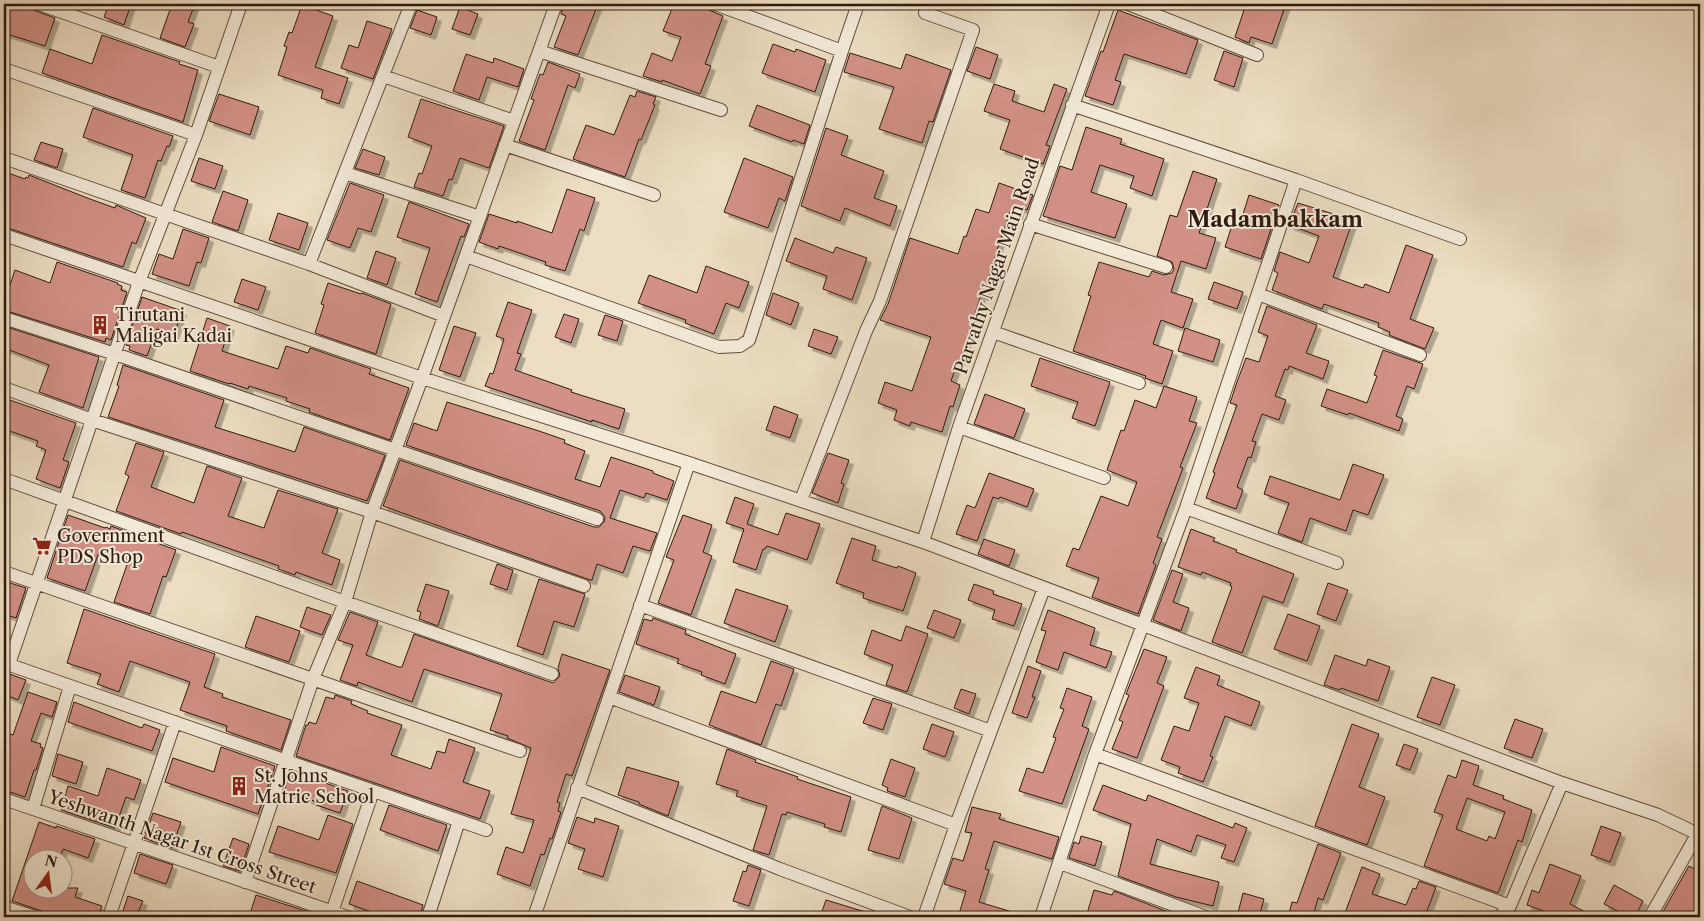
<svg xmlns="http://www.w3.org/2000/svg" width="1704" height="921" font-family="'Libre Caslon Text',serif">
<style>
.building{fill:#d29086;stroke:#2f1b0f;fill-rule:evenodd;filter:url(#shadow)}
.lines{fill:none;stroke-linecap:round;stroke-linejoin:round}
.street-casing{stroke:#5e4c3c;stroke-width:14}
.street{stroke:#f3ead8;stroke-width:12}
.labels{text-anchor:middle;stroke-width:4;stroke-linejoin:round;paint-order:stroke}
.street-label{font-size:18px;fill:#2f1b0f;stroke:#f3ead8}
.poi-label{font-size:18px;fill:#2f1b0f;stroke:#f3ead8;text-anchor:start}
.district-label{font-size:22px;font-weight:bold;fill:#2f1b0f;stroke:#f3ead8}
</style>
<defs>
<filter id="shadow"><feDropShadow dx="4.5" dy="4.5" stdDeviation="0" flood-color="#0004"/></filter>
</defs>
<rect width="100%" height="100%" fill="#eddec3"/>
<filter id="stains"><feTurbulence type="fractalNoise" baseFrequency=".004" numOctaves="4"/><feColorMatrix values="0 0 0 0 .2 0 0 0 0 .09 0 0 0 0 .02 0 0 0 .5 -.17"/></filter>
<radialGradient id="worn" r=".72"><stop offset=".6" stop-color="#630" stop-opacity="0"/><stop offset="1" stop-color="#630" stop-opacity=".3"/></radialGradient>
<!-- building -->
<path class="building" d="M15,4H31L33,9L36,11L55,18L45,46L4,33V7L14,10Z
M109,4H131L124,25L104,17Z
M172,4H195L188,22L194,24L185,47L160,38Z
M564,4H598L578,55L554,47L566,16L561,14Z
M679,4H707L709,10L723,16L705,64L711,66L700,94L662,80V82L643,76L652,53L672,61L681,37L663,31L673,6L678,8Z
M1246,4H1286L1272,44L1251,37L1249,43L1235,37Z
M302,5L333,16L315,67L348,78L339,104L321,98L323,90L278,75L287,47L284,46L289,32L292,33Z
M460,7L478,14L470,35L452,29Z
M417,10L437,17L431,35L410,28Z
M1118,10L1198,40L1186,74L1124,54L1115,80L1121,82L1113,105L1085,96L1101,51L1103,52Z
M367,21L392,29L373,79L341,68L349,45L358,48Z
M102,35L180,62L179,64L198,70L183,122L42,73L50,49L92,64Z
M773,44L795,52L796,49L826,60L815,92L762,73Z
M976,47L998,55L990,79L967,71Z
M1224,51L1243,58L1234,87L1214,80Z
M850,53L901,69L906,54L951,70L933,122L929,121L922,143L879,129L894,87L844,72Z
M466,54L493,63L494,58L524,69L518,87L487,77L479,100L453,91Z
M548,62L580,74L575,88L568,85L545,150L519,141L534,100L531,99L540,74L543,75Z
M994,84L1015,91L1012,101L1044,112L1054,84L1067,89L1046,145L1050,146L1043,164L1000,149L1010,120L984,111Z
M637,91L656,97L653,104L655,105L641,140L639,139L625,177L573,159L586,125L614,135L630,95L635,97Z
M219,94L259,107L250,135L209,121Z
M421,99L504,126L489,168L460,158L452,180L449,179L443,196L414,187L419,173L422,174L432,146L408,137Z
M757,105L810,125L804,144L793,140L792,142L749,126Z
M93,108L173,136L169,147L167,146L161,161L158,160L145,198L121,190L133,155L83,137Z
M1086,127L1122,139L1120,144L1164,159L1152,196L1130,188L1134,176L1100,165L1091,192L1127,204L1115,238L1043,216L1060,166L1072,170Z
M826,128L848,136L841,155L884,171L874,198L897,206L890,226L845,208L840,221L801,206Z
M41,142L63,149L57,168L34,160Z
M363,149L385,157L379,175L355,168Z
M199,158L223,166L215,189L191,181Z
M744,158L793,177L785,201L779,198L768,228L724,212Z
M1193,171L1217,179L1199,233L1216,238L1206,269L1181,261L1171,292L1193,299L1183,328L1161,320L1153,344L1173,351L1162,384L1145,378L1146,376L1073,351L1091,296L1088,295L1099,262L1149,277L1152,271L1164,275L1172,273L1174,269L1172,262L1157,256L1170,215L1177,217Z
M8,173L25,179L26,177L28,178L29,175L90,199L115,208L116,205L146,218L136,244L132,242L123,267L8,228V226L4,224V184Z
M350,183L384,195L371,232L358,228L350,248L327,240Z
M999,183L1033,195L1027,210L1020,208L1018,215L1010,212L998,247L984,296L981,295L960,362L958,361L951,381L960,385L953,407L950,406L942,432L911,422L910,426L894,420L897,410L878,403L885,382L912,391L931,337L880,320L888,304L910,238L958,254L964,236L966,237L976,209L989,213Z
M567,189L595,198L584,231L580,229L565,271L545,265L546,262L499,246L498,249L479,242L489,214L517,223V221L552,233Z
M223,191L248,200L238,231L212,222Z
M1249,195L1279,205L1261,259L1225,247L1233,222L1240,224Z
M409,202L469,224L464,237L461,236L437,302L415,294L430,248L397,237Z
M1298,203L1353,220L1333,277L1363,288L1365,284L1389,293L1406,245L1433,255L1410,319L1434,328L1425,349L1389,335L1390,332L1378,327L1379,323L1324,304L1322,309L1272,290L1278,273L1274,271L1280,252L1309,263L1319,236L1289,225Z
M278,213L308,223L299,250L269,240Z
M183,229L209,238L201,263L197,262L189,286L152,274L159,254L173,259Z
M795,238L833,253L836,247L867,258L852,300L823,289L827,276L786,261Z
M376,251L396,258L387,285L367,278Z
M57,262L118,283L117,284L122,286L121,290L127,292L111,340L106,338L105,342L4,310V303L15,270L50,283Z
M706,266L749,282L739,308L726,303L714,334L685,323L686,320L638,303L649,275L697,293Z
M242,279L266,287L258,310L234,302Z
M1214,282L1243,292L1237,309L1208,299Z
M328,283L361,294L362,293L391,304L376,354L315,333L324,305L321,304Z
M773,293L799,303L791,325L766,315Z
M142,297L182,311L174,335L157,329L147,356L129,350L130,346L126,345Z
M508,302L532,310L517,353L521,354L515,370L572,390L571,392L625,409L619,429L592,420V422L485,386L490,373L493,374L504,339L496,336Z
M1267,306L1317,325L1306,353L1329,361L1323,379L1289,366L1288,370L1285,369L1275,396L1286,400L1279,420L1262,414L1252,441L1256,442L1251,458L1248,457L1237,487L1243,490L1236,509L1206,498L1215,473L1213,472L1237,405L1230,403L1237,382L1246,358L1259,362L1268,336L1258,332Z
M564,314L579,319L571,343L555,337Z
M605,315L623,321L617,341L598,335Z
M207,318L230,326L222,351L278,369L286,346L308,353L310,348L371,369L369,374L409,388L390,440L309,412L310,409L286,401L287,398L249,386L248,389L230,383L229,384L190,371Z
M4,326L99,357L83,408L39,392L49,365L4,348Z
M454,326L476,333L460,377L439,370Z
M1185,328L1220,340L1213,362L1178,351Z
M814,329L838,337L831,354L808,346Z
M1383,350L1423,364L1414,389L1407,386L1396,416L1403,419L1399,431L1349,413L1348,415L1321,406L1327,389L1367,403L1377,376L1374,375Z
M1040,358L1110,382L1095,426L1072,418L1078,402L1031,386Z
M123,365L224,400L215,427L295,452L304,427L385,455L367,501L108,417L119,386L117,385Z
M1164,386L1197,397L1189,421L1197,423L1180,467L1183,468L1157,537L1162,539L1153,563L1156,565L1138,614L1092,597L1099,578L1066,566L1073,548L1079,550L1101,496L1128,506L1137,482L1107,470L1121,430L1124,431L1135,400L1156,408Z
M985,394L1025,409L1014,438L974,424Z
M4,398L76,423L63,460L69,462L60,488L36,479L46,450L36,446L38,441L4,429Z
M447,402L539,431L565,440L564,443L585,451L575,479L600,487L611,457L653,471V473L674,481L667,500L646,493L644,498L620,490L610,518L657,533L650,551L633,546L623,573L597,564L592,580H590L383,506L400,460L594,527H599L604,522L605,517L600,511L406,445L414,423L437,431Z
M774,406L798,415L790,438L766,430Z
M136,443L164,452L151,487L194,503L207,466L242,478L228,516L264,528L278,490L338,509L322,553L340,560L332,585L296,572L295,575L278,569L279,566L182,532L181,534L116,511L129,476L125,474Z
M828,453L849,460L841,483L844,484L838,503L812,493Z
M1353,464L1384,475L1368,515L1353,510L1346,531L1310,518L1302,542L1278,533L1289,503L1264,494L1270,476L1340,500Z
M989,473L1034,489L1027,507L1000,497L999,499L993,497L977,541L956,534L967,505L975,508Z
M735,497L754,504L747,524L778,535L786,513L820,524L807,560L767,546L765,549H763L756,570L733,562L744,529L726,523Z
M68,515L105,528L106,527L110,529L111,526L176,550L166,577L163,576L150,614L114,602L128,562L99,552L85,591L47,578Z
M683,515L712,525L703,552L712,556L691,615L658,603L674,560L666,557Z
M1191,529L1215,538L1213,541L1237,550L1236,552L1294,574L1283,603L1263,596L1242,653L1212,642L1232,587L1230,586L1231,583L1202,572L1201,575L1178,567Z
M852,538L876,546L872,560L897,568L898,566L916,573L903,611L863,598L864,593L836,583Z
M984,539L1015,550L1009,566L978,554Z
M497,564L513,570L507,590L490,584Z
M1172,570L1183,574L1173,602L1189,608L1181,631L1153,620Z
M539,579L585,594L574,627L554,621L543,655L517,646Z
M4,581L26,588L16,618L4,614Z
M1328,583L1348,590L1336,621L1317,614Z
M426,584L449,591L438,626L419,619L421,612L417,611Z
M974,584L994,591L993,594L1022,604L1014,626L992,619L995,610L968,600Z
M736,589L788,606L775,642L724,623Z
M307,607L331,615L322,635L300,627Z
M84,609L215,654L204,687L223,694L222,697L291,720L281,750L226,731L227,726L180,710L190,682L130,661L119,692L97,684L101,674L67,663Z
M934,610L961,620L954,638L927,628Z
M1048,610L1095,628L1090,645L1112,652L1106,668L1064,652L1058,670L1036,662L1046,631L1041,630Z
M350,612L378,622L366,655L399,667H402L414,634L553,683L560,676L558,668L562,654L610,670L572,776L566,774L557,802L560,803L558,811L561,812L552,839L550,838L544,855L541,854L530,886L497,874L506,847L523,853L534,820L511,814L531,748L507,738L508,736L490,730L502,694L424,669L412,702L358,682L357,686L340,680L353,645L338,640Z
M1288,614L1320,626L1307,661L1274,649Z
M256,616L300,631L289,662L245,647Z
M653,618L686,630L685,634L736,654L725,684L701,675L702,672L677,663L679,659L636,644L644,619L652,621Z
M906,626L928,634L907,692L886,685L893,665L864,654L872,630L901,641Z
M1144,649L1167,657L1157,683L1164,686L1137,758L1112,749L1123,722L1119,720L1129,695L1126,694Z
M1335,655L1366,666L1368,659L1390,667L1378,701L1341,688L1340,690L1324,685Z
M771,661L794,669L781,706L776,704L761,745L709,725L721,691L756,703Z
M1028,666L1041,671L1032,697H1035L1027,718L1012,713Z
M1196,667L1220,676L1217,685L1260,702L1251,726L1225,716L1210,756L1213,757L1203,782L1178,773L1180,767L1161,760L1174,726L1189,731L1199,703L1184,698Z
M4,672L26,680L18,700L4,694Z
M625,675L660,687L654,705L619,692Z
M1432,677L1455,685L1440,725L1417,717Z
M1067,688L1092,697L1082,726L1089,729L1062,804L1019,791L1027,768L1043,773L1056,738L1053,737L1064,709L1060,708Z
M961,689L976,694L969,714L954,708Z
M28,692L57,702L52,717L41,713L31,741L41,744L40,747L43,748L36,770H34L25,797L4,790V732L13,735Z
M335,695L352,701L351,704L368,711L367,713L402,725L391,755L431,769L437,751L445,753L449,739L475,748L463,782L490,791L480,819L296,756L306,725H308L309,722L316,724L326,697L334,699Z
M873,698L892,704L883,730L863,723Z
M74,702L142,728L144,724L160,730L152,751L68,722Z
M1515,719L1543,729L1532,758L1504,748Z
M932,724L954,732L945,757L923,749Z
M1352,724L1379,734L1359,787L1385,797L1367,845L1315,826Z
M1404,744L1418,749L1410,770L1396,765Z
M221,747L275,766L258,814L165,782L173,758L214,772Z
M727,749L756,760L755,762L798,777L797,779L851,797L841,832L824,827L825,824L787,812L786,815L782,814L769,855L753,850L767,806L736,796L738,791L716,784Z
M58,754L83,762L76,784L52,776Z
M891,759L915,768L905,797L887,791L888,788L882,785Z
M1462,760L1479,766L1473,785L1504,796L1503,799L1532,810L1522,842L1518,840L1498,893L1424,866L1443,815L1434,812L1448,775L1456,778ZM1467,798L1505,812L1495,839L1489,836L1487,841L1456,829Z
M627,767L679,782L668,816L639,804V802L618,795Z
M107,768L141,780L134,800L126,797L115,828L61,810L68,786L98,796Z
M291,771L348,791L340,813L316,805L317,802L284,791Z
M1103,785L1146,801L1148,795L1233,828L1235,823L1247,828L1234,862L1221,858L1226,845L1197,835L1191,852L1157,839L1150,864L1219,882L1213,906L1176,897L1118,876L1131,824L1093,810Z
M389,805L447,825L438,851L380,830Z
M882,806L912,818L899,859L868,850Z
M972,807L1001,814L999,819L1059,837L1052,859L994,841L985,869L989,870L979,902L1019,914L1018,917H958L966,891L944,884L953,858L963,861L972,833L965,832Z
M153,813L181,822L172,848L144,838Z
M328,815L353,824L336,873L269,852L278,826L319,840Z
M577,817L594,823L595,818L619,826L603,877L578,869L585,849L568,843Z
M39,822L56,828V826L95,839L88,858L63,849L60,858H32V888H78L75,897L102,906L98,917H60L12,901Z
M1601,826L1621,833L1610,862L1591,855Z
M1081,836L1102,842L1095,866L1069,858L1074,842L1079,844Z
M233,838L249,844L240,871L223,866Z
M1318,844L1341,853L1323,900L1318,898L1313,917H1288L1292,902L1297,903Z
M140,854L173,865L166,884L134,873Z
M1550,864L1581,876L1570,904L1595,917H1560L1527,905L1532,890L1539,893Z
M748,865L761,870L749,906L733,901L743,871L746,872Z
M1689,866L1700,872V917H1666L1661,915Z
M1362,867L1380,874L1372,894L1406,905L1413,888L1416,889L1419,881L1436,887L1427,911L1437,915V917H1357L1345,913Z
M357,881L423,905L420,917H386L349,904Z
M1614,885L1643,901L1635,917H1629L1604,904Z
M1094,890L1112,895L1114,891L1171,913L1170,917H1086Z
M1243,893L1264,899L1259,917H1237Z
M256,895L284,904L324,917H249Z
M128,896L143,901L136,917H121Z
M826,900L869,913L868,917H820Z"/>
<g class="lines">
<!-- street casing -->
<g class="street-casing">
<path id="street" d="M39,4L219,67
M715,4L842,51L858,4
M1128,4L1257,55
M539,51L721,110
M4,69L196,135
M383,76L514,121
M505,145L654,195
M4,158L309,264L444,316
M345,173L480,217
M1296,180L1460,239
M1030,224L1166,267
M4,235L422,378L689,463L923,542L1562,783L1658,815L1700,835
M466,256L719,347L740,346L749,340L842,51
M309,264L411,4
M1258,294L1420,355
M4,318L115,354L597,519
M993,332L1139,383
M4,388L92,420L372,512L584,586
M959,427L1104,478
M4,479L345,602L552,674
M801,500L866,331L880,301L973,30L925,13
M1186,508L1337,563
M923,542L959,427L1109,4
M4,572L520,751
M640,605L991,731
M4,663L486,830
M9,664L139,282L196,135L241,4
M609,697L956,825
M1095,754L1510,906
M577,788L780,869L910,917
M4,799L348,917
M33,809L70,686
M1060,863L1206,917
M245,882L313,679L345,602L372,512L422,378L556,4
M4,907L35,917
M332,912L373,791
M109,917L175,722
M428,917L459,821
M534,917L689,463
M924,917L956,825L1044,588
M1041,917L1095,754L1186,508L1296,180L1072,105
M1499,917L1510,906L1562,783
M1650,917L1698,833"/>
</g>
<!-- street -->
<use href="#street" class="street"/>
</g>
<!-- icons -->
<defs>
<g id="building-bare" transform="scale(1.5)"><path d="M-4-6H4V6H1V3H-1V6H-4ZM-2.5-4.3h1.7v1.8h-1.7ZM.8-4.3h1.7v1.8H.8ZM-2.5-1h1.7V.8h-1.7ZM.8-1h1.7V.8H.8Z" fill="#8f2418" stroke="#f3ead8" stroke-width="2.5" paint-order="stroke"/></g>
<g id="supermarket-bare" transform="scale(1.5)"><path d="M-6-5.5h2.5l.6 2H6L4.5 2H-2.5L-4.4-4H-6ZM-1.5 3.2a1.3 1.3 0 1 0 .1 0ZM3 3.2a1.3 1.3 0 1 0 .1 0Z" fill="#8f2418" stroke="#f3ead8" stroke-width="2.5" paint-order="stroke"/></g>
</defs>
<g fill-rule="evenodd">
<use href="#building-bare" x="100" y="325"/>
<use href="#supermarket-bare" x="42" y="546"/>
<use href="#building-bare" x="239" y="786"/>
</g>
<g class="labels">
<!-- street labels -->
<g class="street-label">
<text transform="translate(997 266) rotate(-71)" y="6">Parvathy Nagar Main Road</text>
<text transform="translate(182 842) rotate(19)" y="6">Yeshwanth Nagar 1st Cross Street</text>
</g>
<!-- poi labels -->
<g class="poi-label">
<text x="115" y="321">Tirutani<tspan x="115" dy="21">Maligai Kadai</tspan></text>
<text x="57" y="542">Government<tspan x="57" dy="21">PDS Shop</tspan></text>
<text x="254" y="782">St. Johns<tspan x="254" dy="21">Matric School</tspan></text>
</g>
<!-- district labels -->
<g class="district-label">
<text x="1275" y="227">Madambakkam</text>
</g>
</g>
<!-- margin -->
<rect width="1704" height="921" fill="none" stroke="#eddec3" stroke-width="20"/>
<rect x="5" y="5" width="1694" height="911" fill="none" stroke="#2f1b0f" stroke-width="2.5"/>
<rect x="10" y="10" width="1684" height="901" fill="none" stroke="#2f1b0f"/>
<!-- north arrow -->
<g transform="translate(48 874) rotate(14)"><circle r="24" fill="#f3ead8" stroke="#a59788"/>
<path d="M0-4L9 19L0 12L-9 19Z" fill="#8f2418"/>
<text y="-8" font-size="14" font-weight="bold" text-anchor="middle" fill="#2f1b0f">N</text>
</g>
<rect width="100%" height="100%" filter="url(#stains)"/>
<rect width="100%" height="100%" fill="url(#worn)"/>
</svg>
